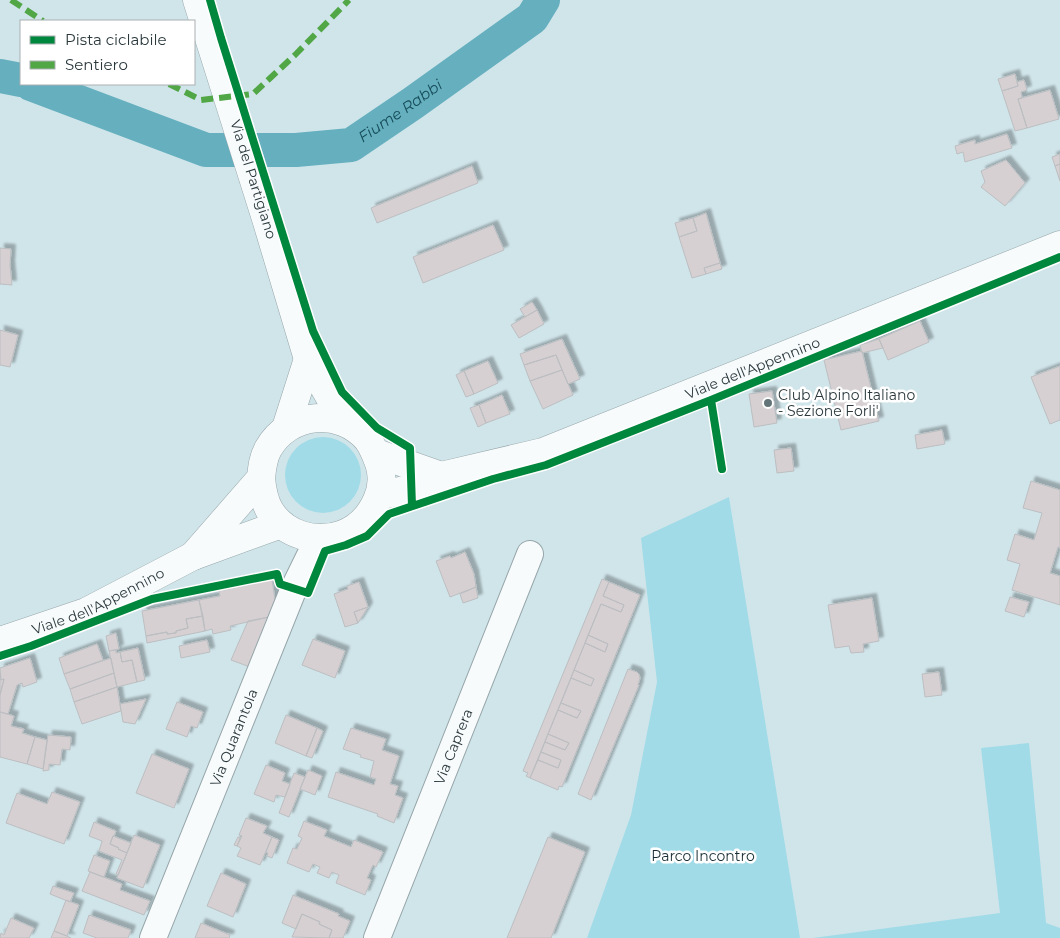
<svg xmlns="http://www.w3.org/2000/svg" width="1060" height="938" font-family="Montserrat,sans-serif">
<style>
.green{fill:#a1dbe8}
.lines{fill:none;stroke-linecap:round;stroke-linejoin:round}
.river{stroke:#65afbf;stroke-width:34}
.building{fill:#d6d0d2;stroke:#bcbec1;filter:url(#shadow)}
.minor-casing{stroke:#96a6aa;stroke-width:28}
.major-casing{stroke:#96a6aa;stroke-width:29}
.minor{stroke:#f8fbfc;stroke-width:26}
.major{stroke:#f8fbfc;stroke-width:28}
.quiet{stroke:#51a645;stroke-width:6;stroke-dasharray:12 6;stroke-linecap:butt}
.cycleway-casing{stroke:#fff;stroke-width:11}
.cycleway{stroke:#00873e;stroke-width:8}
.poi-dot{fill:#647579;stroke:#fff;stroke-width:2}
.labels{text-anchor:middle;stroke-width:5;stroke-linejoin:round;paint-order:stroke}
.street-label{font-size:14px;fill:#2a383c;stroke:#fff}
.poi-label{font-size:14px;fill:#2a383c;stroke:#fff;text-anchor:start}
.park-label{font-size:14px;fill:#192e34;stroke:#fff}
.water-label{font-size:15px;font-style:italic;fill:#164d58;stroke:#fff}
</style>
<defs>
<filter id="shadow"><feDropShadow dx="4.5" dy="-4.5" stdDeviation="1" flood-color="#0004"/></filter>
</defs>
<rect width="100%" height="100%" fill="#d0e5ea"/>
<!-- green -->
<path class="green" d="M285 475a38 38 0 1 1 76 0a38 38 0 1 1-76 0Z
M729,497L800,938H587L631,815L657,682L641,538Z
M1029,743L1046,923L1060,928V938H813L1000,913L981,748Z"/>
<g class="lines">
<!-- river -->
<g class="river">
<path d="M0,76L21,80"/>
<path id="s1" d="M31,84L206,150H296L351,145L413,103L532,18L543,0"/>
</g>
</g>
<!-- building -->
<path class="building" d="M1015,74L1018,86L1002,91L998,79Z
M1024,80L1027,90L1021,92L1022,98L1018,99L1027,128L1015,131L1002,91L1018,86L1017,82Z
M1050,90L1059,119L1027,128L1018,99Z
M1007,134L1012,148L965,162L963,152L957,154L955,146L975,140V144Z
M1060,154V164L1055,166L1052,157Z
M1006,160L1025,183L1005,206L981,187L985,182L981,171Z
M1060,164V181L1055,166Z
M472,166L478,183L377,223L371,208Z
M706,213L720,263L704,268L706,274L692,278L679,237L697,231L693,218Z
M693,218L697,231L679,237L675,223Z
M493,225L504,250L423,283L413,257Z
M0,248L11,249L10,265L12,285L0,284Z
M720,263L722,269L706,274L704,268Z
M532,302L537,310L525,317L520,309Z
M537,310L544,324L519,338L511,325Z
M920,321L929,342L888,360L879,339Z
M0,330L18,335L10,367L0,365Z
M562,339L580,379L568,384L556,355L524,365L520,354Z
M879,339L883,348L862,353L860,345Z
M862,351L879,421L841,430L824,360Z
M556,355L562,370L530,381L524,365Z
M488,361L498,383L474,394L464,371Z
M1060,366V420L1050,424L1031,377Z
M562,370L573,395L543,409L530,381Z
M464,371L474,394L466,397L456,375Z
M772,391L777,423L754,427L749,394Z
M502,395L510,414L486,423L479,405Z
M479,405L486,423L478,427L470,408Z
M942,430L945,444L917,449L915,435Z
M791,448L794,471L777,473L774,450Z
M1031,481L1060,490V548L1058,547L1050,573L1060,576V605L1012,590L1020,564L1007,560L1015,534L1034,540L1042,513L1023,508Z
M465,552L474,574L476,587L450,597L436,561L450,556L451,558Z
M602,579L609,582L603,596L624,605L621,612L601,604L530,778L526,776L528,773L523,771Z
M272,580L275,600L269,617L230,626L231,630L213,634L212,629L205,631L199,600L220,596L219,591Z
M359,582L368,607L354,612L358,623L345,627L334,594L348,589L347,586Z
M609,582L640,595L562,787L559,786L558,790L530,778L538,760L558,768L561,760L541,752L545,742L565,750L569,743L548,734L558,710L577,718L581,711L561,703L571,678L591,686L594,679L574,670L585,643L605,652L608,644L588,635L601,604L621,612L624,605L603,596Z
M476,587L478,598L463,603L460,594Z
M1010,597L1029,602L1024,617L1005,611Z
M872,598L879,641L863,644L864,652L851,653L849,646L835,648L828,605Z
M199,600L203,616L186,619L188,628L176,631V633L167,634V632L146,636L142,611Z
M368,607L358,623L354,612Z
M203,616L205,631L147,643L146,636L167,632V634L176,633V631L188,628L186,619Z
M269,617L250,667L231,660L248,621Z
M116,633L119,649L109,651L106,636Z
M588,635L608,644L605,652L585,643Z
M313,639L345,651L335,678L302,665Z
M207,640L210,652L181,658L179,646Z
M97,644L103,660L64,674L59,658Z
M138,648L145,680L137,682L132,660L122,662L120,652Z
M116,650V653L120,652L122,662L132,660L137,682L117,687L109,651Z
M30,658L37,682L23,687L22,683L17,685L8,714L0,712V695L4,679L1,680L0,668Z
M111,658L114,673L70,689L64,674Z
M628,669L637,672L639,674L640,678L638,685H639L591,800L578,794Z
M574,670L594,679L591,686L571,678Z
M939,672L942,695L925,697L922,674Z
M114,673L117,687L74,702L70,689Z
M0,675L1,680L4,679L0,695Z
M117,687L121,711L82,724L74,702Z
M146,699L135,724L123,722L120,704Z
M177,702L203,712L197,728L191,726L187,737L166,729Z
M561,703L581,711L577,718L558,710Z
M0,712L14,716L11,726L24,729L22,733L35,737L27,764L0,757Z
M286,715L317,728L306,756L275,743Z
M317,728L323,731L312,758L306,756Z
M351,728L386,739L382,750L399,756L390,784L398,786L395,795L403,798L394,823L377,816L378,814L328,797L336,772L374,785L376,779L370,777L374,761L360,757L361,755L343,749Z
M548,734L569,743L565,750L545,742Z
M48,735L71,737L70,750L62,749L60,765L49,764V770L43,771Z
M35,737L47,740L43,769L27,764Z
M541,752L561,760L558,768L538,760Z
M152,754L189,769L174,808L136,793Z
M266,765L285,773L282,781L290,784L285,797L276,795L274,802L254,794Z
M308,770L322,776L315,795L300,789Z
M294,773L305,777L289,817L279,813Z
M52,792L80,802L64,844L6,823L17,793L47,804Z
M246,818L267,826L263,833L272,837L260,865L237,856L241,848L237,846L242,836L239,835Z
M304,821L327,830L324,836L351,847L354,840L383,852L376,867L373,865L367,878L371,880L365,895L336,883L339,875L332,872L329,878L317,873L320,867L313,864L309,872L287,863L293,848L297,849L302,838L298,836Z
M94,822L116,831L114,836H113L110,844L119,848L118,849L127,853L118,875L116,874L122,860L99,851L102,841L89,836Z
M134,835L160,845L143,888L117,878Z
M113,836L131,843L127,853L118,849L119,848L110,844Z
M238,837L240,838L237,846L234,845Z
M272,837L279,840L272,858L267,856L268,853L266,852Z
M548,837L585,852L551,938H507Z
M94,855L110,861L104,877L88,871Z
M90,872L122,884L120,890L150,901L144,915L82,891Z
M221,873L246,884L233,917L207,906Z
M53,886L74,893L70,902L50,894Z
M293,895L339,914L338,916L350,921L343,938H329L332,930L319,924L320,922L302,914L296,929L282,923Z
M66,900L79,905L67,936L54,931Z
M302,914L320,922L319,924L332,930L329,938L292,937Z
M89,915L131,930L128,938H97L83,933Z
M11,918L34,928L29,938H0L1,933L4,935Z
M201,923L230,935L229,938H195Z
M54,931L67,936L71,938H51Z"/>
<g class="lines">
<!-- minor casing -->
<g class="minor-casing">
<g id="minor">
<path id="s2" d="M153,938L294,588L318,539"/>
<path id="s3" d="M377,938L530,554"/>
</g>
</g>
<!-- major casing -->
<g class="major-casing">
<g id="major">
<path id="s4" d="M197,0L267,222L308,359L344,422"/>
<path d="M286,428L308,359"/>
<path d="M376,453L441,476"/>
<path id="s5" d="M379,496L412,488L441,476L543,452L1060,245"/>
<path d="M193,556L261,478C262,468 263,458 268,449C289,412 340,407 368,440C373,447 376,455 379,463C383,475 382,489 377,500C370,516 359,528 343,534C316,544 285,535 270,511C264,501 262,489 261,478"/>
<path id="s6" d="M0,641L86,612L193,556L281,524"/>
</g>
</g>
<!-- minor -->
<use href="#minor" class="minor"/>
<!-- major -->
<use href="#major" class="major"/>
<!-- quiet -->
<path class="quiet" d="M11,0L43,21
M169,84L201,100L253,94L295,55L349,0"/>
<!-- cycleway casing -->
<g class="cycleway-casing">
<path id="cycleway" d="M210,0L221,38L313,331L342,392L377,428L410,448L412,506
M711,400L722,469
M0,656L31,646L152,599L277,574L280,584L308,593L325,551L346,545L367,536L389,514L493,479L546,465L711,400L1060,257"/>
</g>
<!-- cycleway -->
<use href="#cycleway" class="cycleway"/>
</g>
<!-- markers -->
<circle class="poi-dot" cx="768" cy="403" r="5"/>
<g class="labels">
<!-- street labels -->
<g class="street-label">
<text dy="5" stroke="none"><textPath href="#s4" startOffset="188">Via del Partigiano</textPath></text>
<text dy="5" stroke="none"><textPath href="#s5" startOffset="396">Viale dell'Appennino</textPath></text>
<text dy="5" stroke="none"><textPath href="#s6" startOffset="106">Viale dell'Appennino</textPath></text>
<text dy="5" stroke="none"><textPath href="#s2" startOffset="216">Via Quarantola</textPath></text>
<text dy="5" stroke="none"><textPath href="#s3" startOffset="206">Via Caprera</textPath></text>
</g>
<!-- poi labels -->
<g class="poi-label">
<text x="778" y="400">Club Alpino Italiano<tspan x="778" dy="16">- Sezione Forli'</tspan></text>
</g>
<!-- park labels -->
<g class="park-label">
<text x="703" y="861">Parco Incontro</text>
</g>
<!-- water labels -->
<g class="water-label">
<text dy="5" stroke="none"><textPath href="#s1" startOffset="392">Fiume Rabbi</textPath></text>
</g>
</g>
<!-- legend -->
<rect x="20" y="20" width="175" height="65" fill="#ffffff" stroke="#aaafb1"/>
<rect x="30" y="36" width="25" height="8" fill="#00873e" stroke="#aaafb1"/>
<text x="65" y="45" font-size="15" fill="#2a383c">Pista ciclabile</text>
<rect x="30" y="61" width="25" height="8" fill="#51a645" stroke="#aaafb1"/>
<text x="65" y="70" font-size="15" fill="#2a383c">Sentiero</text>
</svg>
